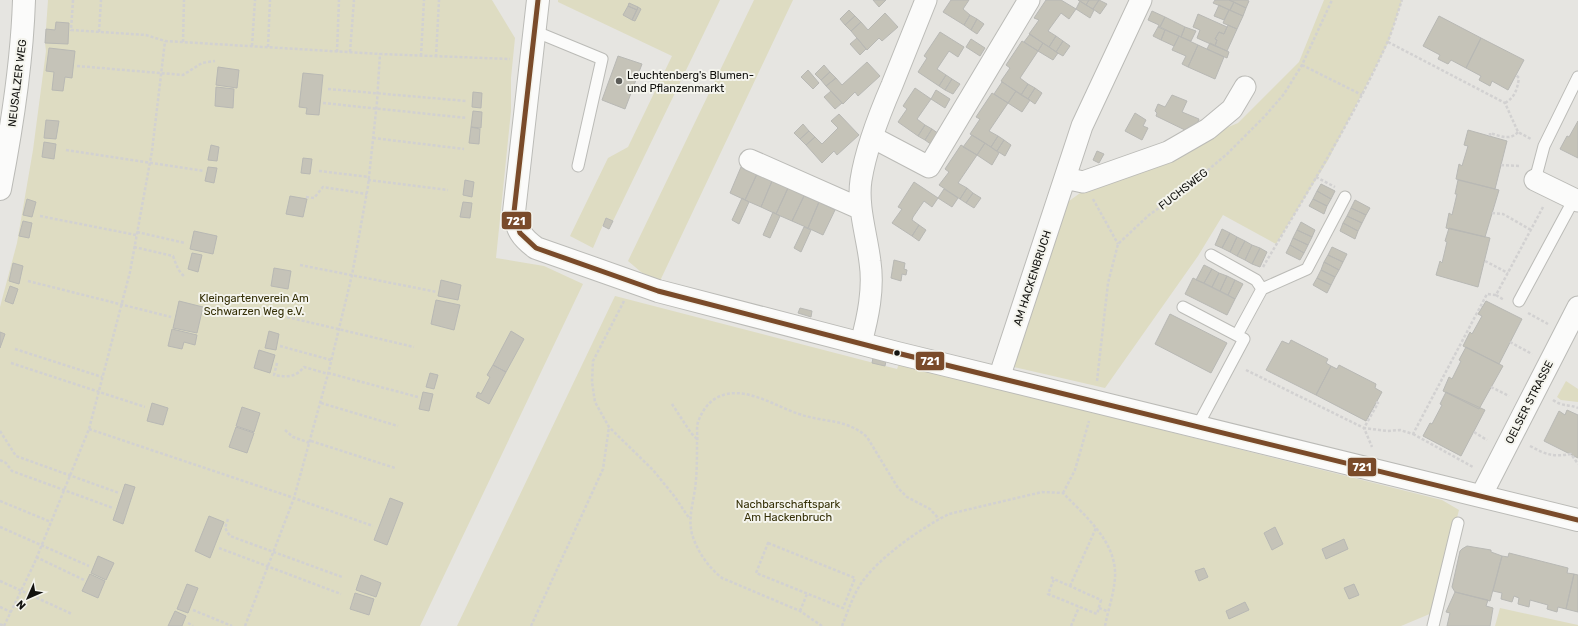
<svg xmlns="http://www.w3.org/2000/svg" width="1578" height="626" font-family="Rubik,sans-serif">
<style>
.green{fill:#dedcc2}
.building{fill:#c5c3b8;stroke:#b8b8b4}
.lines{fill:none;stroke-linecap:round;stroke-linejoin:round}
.service-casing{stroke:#bbbbb7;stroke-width:13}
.minor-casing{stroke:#bbbbb7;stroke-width:23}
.tertiary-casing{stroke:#bbbbb7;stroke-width:24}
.path{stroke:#d2d1d1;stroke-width:2.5;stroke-dasharray:3 2;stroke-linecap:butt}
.service{stroke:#fbfbfa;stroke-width:11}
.minor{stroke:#fbfbfa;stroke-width:21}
.tertiary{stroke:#fbfbfa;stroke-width:22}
.bus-1-casing{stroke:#f4f4ed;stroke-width:8}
.bus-1{stroke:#7a4b2a;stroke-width:5}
.poi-dot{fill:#5c5c58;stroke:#f4f4ed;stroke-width:1.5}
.bus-dot{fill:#12120f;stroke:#f4f4ed;stroke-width:1.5}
.labels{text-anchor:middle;stroke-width:4;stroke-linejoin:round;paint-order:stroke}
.poi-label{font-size:11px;fill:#12120f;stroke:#f4f4ed;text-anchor:start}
.street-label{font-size:11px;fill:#12120f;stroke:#f4f4ed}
.park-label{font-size:11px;fill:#342f06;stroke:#f4f4ed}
.line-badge{stroke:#f4f4ed;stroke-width:1.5}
.badge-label{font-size:11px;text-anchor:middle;font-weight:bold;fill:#fff}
</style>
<rect width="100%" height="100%" fill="#e6e5e1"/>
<!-- green -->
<path class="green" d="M48,0H492L515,38L511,78V111L496,258L544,266L583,284L420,626H0V307L17,243L33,150L46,51L45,43Z
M558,0H720L613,221L606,218L593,248L570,236L608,158L628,147L672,56L558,2Z
M754,0H793L659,283L641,272L628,261Z
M1324,0H1402L1388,43L1328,160L1276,244L1223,215L1198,256L1105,388L1005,365L1058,209L1094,183L1238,123L1299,62Z
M615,296L897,369L899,364L1442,500L1459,510L1432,613L1401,626H457Z
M1566,381L1578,389V402L1561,400L1557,397Z
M1500,608L1578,625V626H1495Z"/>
<!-- building -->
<path class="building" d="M873,0H886L879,7Z
M951,0H969L963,9L970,15L964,25L943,12Z
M1046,0H1061L1076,9L1069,19L1061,13L1050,28L1048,31L1056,36L1049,47L1029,34L1039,20L1034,18Z
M1078,0H1089L1086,5Z
M1089,0H1099L1093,9L1086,5Z
M1099,0L1107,4L1100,14L1093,9Z
M1215,0H1229L1234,2L1230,10L1213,3Z
M1229,0H1247L1249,1L1246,8Z
M1080,1L1094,10L1090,18L1076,9Z
M1234,2L1246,8L1243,16L1230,10Z
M629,3L638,7L637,10L628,6Z
M1219,5L1229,10L1224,20L1214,16Z
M628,6L637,10L632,20L623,15Z
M638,7L641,9L635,21L632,20Z
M849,10L855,16L845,25L840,19Z
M1229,10L1243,16L1237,29L1223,23Z
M1152,11L1165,17L1160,27H1158L1159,25L1148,20Z
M885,13L898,27L882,41L879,38L867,50L851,31L861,22L868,30Z
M1198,14L1227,27L1224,34L1219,32L1215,39L1217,40L1215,46L1197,38L1200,30L1193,27Z
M970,15L977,19L971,30L964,25Z
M855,16L861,22L851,31L845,25Z
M1439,16L1481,38L1466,68L1451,60L1448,64L1438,59L1440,55L1423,46Z
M1165,17L1185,27L1181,37L1160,27Z
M977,19L984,24L977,34L971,30Z
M56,22L69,23L68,44L45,43L46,29L55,30Z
M1228,25L1237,29L1227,51L1215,46L1217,40L1215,39L1219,32L1224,34Z
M1158,27L1165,30L1161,40L1153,36Z
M1185,27L1196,31L1191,41L1181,37Z
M1165,30L1179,36L1174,46L1161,40Z
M940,32L964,47L958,57L949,51L937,69L946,75L939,86L918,72L927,58L924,56Z
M1030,34L1043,43L1038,51L1024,42Z
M1056,36L1063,41L1056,52L1049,47Z
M1179,36L1198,45L1188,67L1182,64L1186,56L1172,50Z
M857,38L866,49L860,55L850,44Z
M1481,38L1524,60L1508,90L1492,81L1490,86L1479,80L1481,76L1466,68Z
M971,39L985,48L980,56L966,47Z
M1022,41L1038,51L1020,78L1028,84L1021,95L1001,81L1010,68L1006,65Z
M1063,41L1070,46L1063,56L1056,52Z
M1043,43L1058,53L1053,60L1038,51Z
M1210,43L1229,52L1227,58L1207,49Z
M1198,45L1224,57L1215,79L1188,67Z
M49,48L75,51L72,78L65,77L63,91L52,90L54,72L46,71Z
M618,56L642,64L625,109L602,100Z
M867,62L880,76L858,96L855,92L843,104L826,86L836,78L842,85Z
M824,65L830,72L821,80L815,74Z
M218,67L239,70L237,88L216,85Z
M808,70L819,83L813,89L801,77Z
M830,72L836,78L826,86L821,80Z
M303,73L323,75L319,115L306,114L307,108L299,107Z
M946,75L952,79L945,90L939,86Z
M952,79L960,84L953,94L945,90Z
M1002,82L1016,91L1008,103L994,94Z
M1028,84L1035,88L1028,99L1021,95Z
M216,87L234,89L233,108L215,106Z
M915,88L931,99L917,119L925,125L918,136L898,122L907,109L903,106Z
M1035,88L1042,93L1035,104L1028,99Z
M936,90L950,99L945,108L931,99Z
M831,91L842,103L835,109L824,97Z
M1016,91L1030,100L1022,112L1008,103Z
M473,92L482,93L481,108L472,107Z
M992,93L1008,103L989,131L998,136L991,147L970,134L980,119L976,117Z
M1172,95L1187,101L1182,112L1199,119L1196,127L1187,131L1156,116L1157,113L1155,111L1158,104L1165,107Z
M473,111L482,112L481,128L471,127Z
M1135,113L1146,120L1143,126L1148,128L1142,140L1125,131Z
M839,114L859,135L837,155L834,151L822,163L806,145L815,137L822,144L838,128L831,121Z
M46,120L59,121L56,139L44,138Z
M1578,121V158L1560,149L1567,136L1569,137Z
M803,124L809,131L800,139L794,133Z
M925,125L932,129L925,140L918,136Z
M471,127L480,129L479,144L469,143Z
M932,129L939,134L932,145L925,140Z
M1468,130L1507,141L1495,189L1456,179L1459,164L1462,166L1468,146L1464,145Z
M809,131L815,137L806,145L800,139Z
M972,135L985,143L977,155L963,147Z
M998,136L1004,140L997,151L991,147Z
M1004,140L1011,145L1005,156L997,151Z
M44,142L56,144L54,159L42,157Z
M985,143L999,153L992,165L977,155Z
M211,145L219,147L217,161L208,160Z
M961,145L977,155L958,183L967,188L960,199L939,185L949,172L945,169Z
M1097,151L1104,154L1099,163L1093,160Z
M303,158L312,159L310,174L301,173Z
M208,167L217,168L214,183L205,181Z
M741,167L757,174L745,200L730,193Z
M757,174L772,181L761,207L745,200Z
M465,180L474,182L472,197L463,195Z
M1458,180L1499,190L1485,237L1446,228L1449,213L1452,215L1457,194H1455Z
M772,181L788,188L776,214L761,207Z
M914,182L938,198L932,207L924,201L913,217L912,220L919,225L912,236L892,223L902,209L898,207Z
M1321,184L1335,191L1331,199L1317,191Z
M788,188L804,196L792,221L776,214Z
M967,188L973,193L966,203L960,199Z
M944,189L958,198L952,207L938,198Z
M1317,191L1331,199L1327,206L1313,199Z
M973,193L981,198L974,208L966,203Z
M290,196L307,199L303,217L286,214Z
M804,196L819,202L808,228L792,221Z
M742,198L749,202L739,224L732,220Z
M27,199L36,202L32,217L23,215Z
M1313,199L1327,206L1324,214L1309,206Z
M1355,200L1370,208L1366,215L1351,208Z
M463,202L472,203L470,218L460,217Z
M819,202L835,210L823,235L808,228Z
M1351,208L1366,215L1362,223L1347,216Z
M773,212L780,216L770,238L763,235Z
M1347,216L1362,223L1358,231L1343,223Z
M606,218L613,221L609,229L603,226Z
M23,221L32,223L29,238L19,236Z
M1301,222L1315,230L1312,237L1297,230Z
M1343,223L1358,231L1355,239L1340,231Z
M919,225L926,230L919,241L912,236Z
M804,227L811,230L801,252L794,248Z
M1449,228L1490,238L1478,287L1436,275L1440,261L1442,263L1447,242L1445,241Z
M1222,229L1230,233L1222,248L1215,245Z
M1297,230L1312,237L1308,245L1293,238Z
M194,231L217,236L213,254L190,249Z
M1230,233L1237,237L1230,252L1222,248Z
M1237,237L1245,241L1237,256L1230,252Z
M1293,238L1308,245L1304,253L1290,245Z
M1245,241L1252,245L1245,260L1237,256Z
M1252,245L1260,248L1252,264L1245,260Z
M1290,245L1304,253L1300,260L1286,253Z
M1332,247L1347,254L1343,262L1328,255Z
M1260,248L1267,252L1260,267L1252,264Z
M192,253L202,255L198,272L188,269Z
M1328,255L1343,262L1339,270L1324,262Z
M894,260L905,263L904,269L907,270L906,275L902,274L901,281L891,278Z
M1324,262L1339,270L1335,277L1321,270Z
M13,263L23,266L19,284L9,281Z
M1204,265L1212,269L1204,283L1196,280Z
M274,268L291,271L288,289L271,286Z
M1212,269L1219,273L1212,287L1204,283Z
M1321,270L1335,277L1331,285L1317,278Z
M1219,273L1227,276L1220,291L1212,287Z
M1227,276L1235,280L1228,295L1220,291Z
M1193,278L1235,299L1227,315L1185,294Z
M1317,278L1331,285L1327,293L1313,285Z
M441,280L461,285L458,300L438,296Z
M1235,280L1243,284L1235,299L1228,295Z
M10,286L18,289L13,304L5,301Z
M436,300L460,305L454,330L431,324Z
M179,301L203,307L197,333L173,328Z
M1486,301L1522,319L1499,364L1463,346L1470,332L1472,334L1482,316L1478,314Z
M800,308L812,311L811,317L798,313Z
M1170,314L1227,343L1211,373L1155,344Z
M172,329L197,335L195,345L184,342L182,349L168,346Z
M269,331L279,334L276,350L265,348Z
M511,331L524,339L506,372L493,365Z
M0,332L5,334L0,348Z
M1291,340L1328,359L1326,363L1331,366L1316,395L1266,370L1282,341L1289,344Z
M1466,347L1503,366L1479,409L1443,391L1449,377L1452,379L1461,361L1459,360Z
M259,350L275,355L270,373L254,368Z
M873,358L886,361L885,366L872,363Z
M493,365L506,372L489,404L476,397L478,392L481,394L490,377L487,375Z
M1339,365L1376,384L1375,388L1382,392L1366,421L1316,395L1331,366L1337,369Z
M430,373L438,375L434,389L426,387Z
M423,392L433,394L429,411L419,409Z
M1446,392L1485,410L1461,456L1423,436L1430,423L1432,424L1442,405L1440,404Z
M152,403L168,408L163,425L147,421Z
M242,407L260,413L254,432L236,426Z
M1567,410L1578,415V458L1544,441L1559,411L1565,415Z
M236,427L254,433L247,453L229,447Z
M125,484L135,487L123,524L113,520Z
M390,498L403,503L387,545L374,540Z
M209,516L224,522L210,558L195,551Z
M1275,527L1283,544L1272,550L1264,533Z
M1344,539L1348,549L1326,559L1322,549Z
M1467,546L1491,550V552L1502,556L1490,601L1455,592L1452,587L1460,551L1462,549Z
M1509,553L1568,568L1567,573L1574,574L1566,609L1558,607L1557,612L1547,609L1548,605L1530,600L1529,607L1518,604L1519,598L1514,596L1512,602L1501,599L1502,593L1493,591L1502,556L1508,557Z
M98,556L114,563L106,580L91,573Z
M1204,568L1208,577L1199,581L1195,571Z
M90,574L105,581L98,598L82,591Z
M1574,574L1578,575V612L1566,609Z
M361,575L381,583L376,597L356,590Z
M187,584L198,588L188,613L177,609Z
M1354,584L1359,595L1349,599L1344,588Z
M1455,592L1488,600L1486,606L1493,608L1490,626H1447L1450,613L1446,612Z
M355,593L374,599L369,615L350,609Z
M1245,602L1249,610L1229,619L1226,611Z
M175,611L186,616L182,626H168Z"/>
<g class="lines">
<!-- service casing -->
<g class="service-casing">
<path id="service" d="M534,31L602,59L578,166
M1535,180L1544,146L1578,77
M1211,255L1256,280L1262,289
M1519,301L1574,199
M1183,307L1244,339L1197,427
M1237,335L1262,289L1307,269L1345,197
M1433,626L1458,523"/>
</g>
<!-- minor casing -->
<g class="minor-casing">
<path id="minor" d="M872,137L929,167L1029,0
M750,160L861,209
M1065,178L1083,182L1168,152L1208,129L1232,109L1245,87
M1535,180L1578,201
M861,343C868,317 874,289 870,262C867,236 857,206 861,180C866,148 879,115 892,85C903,57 915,28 926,0
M999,378L1082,126L1141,0
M1481,496L1578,307"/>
</g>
<!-- tertiary casing -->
<g class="tertiary-casing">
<path id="tertiary" d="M538,0L514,212C517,230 521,237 536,248L658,291L897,353L1578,520
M0,189C12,127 22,63 24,0"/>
</g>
<!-- path -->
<path class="path" d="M73,0L71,30L146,35L165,41L380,54
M99,32L101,0
M183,42L184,0
M1388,42L1505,103L1518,132L1531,139
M252,46L255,0
M268,47L270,0
M337,52L339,0
M350,52L354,0
M421,56L424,0
M436,57L439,0
M1302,65L1362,95
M77,66L183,75L202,63L215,61
M328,89L466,101
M323,103L467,118
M1505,103C1515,97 1517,90 1519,78L1516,75
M1490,136V133C1500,136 1510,141 1518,132
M373,138L464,149
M66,150L204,171
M1501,165L1521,166
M319,171L369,177
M1316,177L1335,187
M368,180L448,190
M306,197L314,198L323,187L367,194
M1093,199L1118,244
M1492,213L1503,214L1531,230
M40,216L136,235
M137,232L185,243
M134,247L173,256C176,264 178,271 184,276
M1485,261L1508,273
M300,265L437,292
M1263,267C1306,194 1352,121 1387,43C1393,30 1397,14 1402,0
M28,281L171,317
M1496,295L1504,300
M624,301L593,361L592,382L595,402L609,427L653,470L675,497L689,518
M1528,313L1548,324
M287,317L414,347
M1510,342L1532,354
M280,346L331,360
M15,349L102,377
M11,363L145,407
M277,363L274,375C287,377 295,378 304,367L328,374
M1246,370L1364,428L1372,447
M328,373L418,397
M1097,381L1108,283L1118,244L1149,215L1183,191L1227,154L1265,116L1284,94L1302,65L1332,0
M1491,387L1509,396
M1553,400C1563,407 1568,404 1578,408
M1376,402L1378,403L1364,428L1387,431L1400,430L1413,434L1487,294L1496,295L1543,207
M321,403L398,426
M672,404L691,433L697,439
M89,429L294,498L373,526
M285,430L293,437L310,443
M0,431L16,456L119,493
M1474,432L1487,440
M1413,434L1473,467
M311,441L395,468
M1530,446C1547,455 1552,457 1571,454L1578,464
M0,460L6,463L12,471L113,508
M1063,493L1075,470L1089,421
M0,501L51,522
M228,519L225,528L230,536L342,577
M0,527L89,566
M768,543L855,578L843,608L756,573Z
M219,548L341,594
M36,557L84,580
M1051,577L1054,579L1101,600L1097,614L1048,594L1054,579
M0,581L72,614
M1070,586L1096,528
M0,607L11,612
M1099,608L1107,611
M193,610L232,626
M800,611L807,594
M188,623L193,626
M0,624L4,626
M4,626L34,564L89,429L130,272L152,151L165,41
M245,626L294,498L328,374L352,275L368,186L377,102L380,54L510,59
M531,626L603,469L609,427
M822,626L800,611L722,578C708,567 697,551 692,534C688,518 693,504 695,489C697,474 697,458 697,443C698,437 696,428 698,422C703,408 712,397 727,394C751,389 777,407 799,414C824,423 846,418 867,437L898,488L907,497L930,509L939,519
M842,626C848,611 853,595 862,582C881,556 921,528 949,514L1042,492L1063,493C1085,516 1117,542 1115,577C1114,594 1108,610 1105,626
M1071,626L1079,607"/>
<!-- service -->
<use href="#service" class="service"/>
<!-- minor -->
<use href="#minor" class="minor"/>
<!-- tertiary -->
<use href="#tertiary" class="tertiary"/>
<!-- bus-1 casing -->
<g class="bus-1-casing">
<path id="bus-1" d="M538,0L514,212L520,233L536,248L658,291L897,353L1578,520"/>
</g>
<!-- bus-1 -->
<use href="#bus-1" class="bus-1"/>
</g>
<!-- markers -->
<circle class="poi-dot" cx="619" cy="81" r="4"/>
<circle class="bus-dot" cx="897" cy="353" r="3.5"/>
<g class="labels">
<!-- poi labels -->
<g class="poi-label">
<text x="627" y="79">Leuchtenberg's Blumen-<tspan x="627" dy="13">und Pflanzenmarkt</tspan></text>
</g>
<!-- street labels -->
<g class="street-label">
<text transform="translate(17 83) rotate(-83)" y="4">NEUSALZER WEG</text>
<text transform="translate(1183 189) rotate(-38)" y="4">FUCHSWEG</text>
<text transform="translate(1032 278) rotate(-72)" y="4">AM HACKENBRUCH</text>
<text transform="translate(1529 402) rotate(-63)" y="4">OELSER STRASSE</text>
</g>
<!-- park labels -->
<g class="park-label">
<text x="254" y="302">Kleingartenverein Am<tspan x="254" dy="13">Schwarzen Weg e.V.</tspan></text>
<text x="788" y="508">Nachbarschaftspark<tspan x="788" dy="13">Am Hackenbruch</tspan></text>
</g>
</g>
<g class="line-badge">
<rect x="501" y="211" width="31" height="19" rx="4" fill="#7a4b2a"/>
<rect x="915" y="351" width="30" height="20" rx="4" fill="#7a4b2a"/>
<rect x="1347" y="457" width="30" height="20" rx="4" fill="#7a4b2a"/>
</g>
<g class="badge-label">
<text x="516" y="225">721</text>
<text x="930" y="365">721</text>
<text x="1362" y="471">721</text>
</g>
<!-- north arrow -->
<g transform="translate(28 598) rotate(225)" stroke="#f4f4ed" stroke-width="3" paint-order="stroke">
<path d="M0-3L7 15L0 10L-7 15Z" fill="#12120f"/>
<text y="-6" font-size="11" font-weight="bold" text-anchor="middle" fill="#12120f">N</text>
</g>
</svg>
